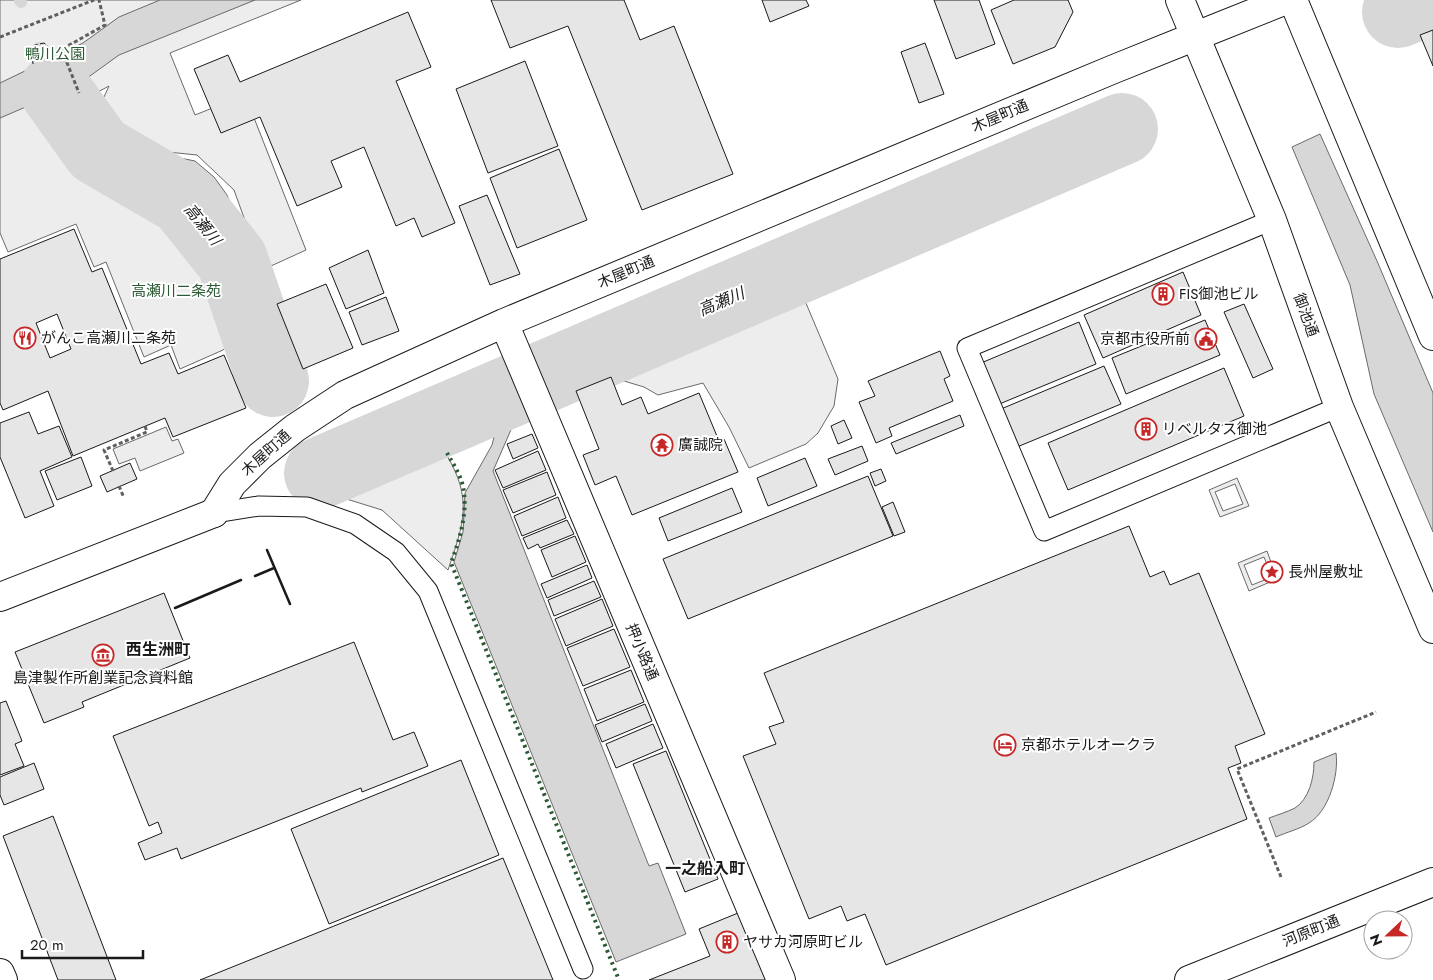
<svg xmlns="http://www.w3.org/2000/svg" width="1433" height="980" font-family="Jost,'Noto Sans JP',sans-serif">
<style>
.green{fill:#ededed;stroke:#6a6a6a;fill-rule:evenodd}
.water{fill:#d7d7d7;stroke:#6a6a6a}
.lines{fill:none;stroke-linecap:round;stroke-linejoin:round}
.stream{stroke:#d7d7d7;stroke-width:12}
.river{stroke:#d7d7d7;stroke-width:72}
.building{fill:#e6e6e6;stroke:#1a1a1a;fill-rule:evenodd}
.service-casing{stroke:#1a1a1a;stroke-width:21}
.minor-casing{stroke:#1a1a1a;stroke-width:30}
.tertiary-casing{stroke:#1a1a1a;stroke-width:30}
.primary-casing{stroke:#1a1a1a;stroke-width:30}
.path{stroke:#5f5f5f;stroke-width:3;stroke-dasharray:4 2.5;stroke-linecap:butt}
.service{stroke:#fff;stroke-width:19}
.minor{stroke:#fff;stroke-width:28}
.tertiary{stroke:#fff;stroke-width:28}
.primary{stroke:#fff;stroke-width:28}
.hedge{stroke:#2b5a34;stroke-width:4;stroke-dasharray:2.5 4;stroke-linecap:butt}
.fence{stroke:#1a1a1a;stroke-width:1;stroke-dasharray:6 2.5;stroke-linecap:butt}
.wall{stroke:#1a1a1a;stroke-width:2.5}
.labels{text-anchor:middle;stroke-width:4;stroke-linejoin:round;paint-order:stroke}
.park-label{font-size:15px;fill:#2b5a34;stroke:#fff}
.street-label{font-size:15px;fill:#1a1a1a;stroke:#fff}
.poi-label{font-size:15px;fill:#1a1a1a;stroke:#fff;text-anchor:start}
.water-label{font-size:16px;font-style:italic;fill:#1a1a1a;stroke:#fff}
.neighbourhood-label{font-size:16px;font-weight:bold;fill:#1a1a1a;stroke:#fff}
</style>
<rect width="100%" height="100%" fill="#fff"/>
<!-- green -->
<path class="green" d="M0,0H301L170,53L195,115L245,95L306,250L260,271L274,308L257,318L239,262L245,255L252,240L234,190L197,155L158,151L130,158L103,143L76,108L104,97L109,86L51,117L53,119L62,116L84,148L120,170L122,185L147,209L190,230L224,261L246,328L223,350L180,369L171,345L144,357L106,262L94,267L76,224L8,252L0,233Z
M800,289L838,379L834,406L818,433L806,444L749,468L729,427L703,383L658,395L644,387L624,381L623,362L748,307Z
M166,427L172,441L178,439L184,453L140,471L135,458L119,464L113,449Z
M446,454C473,499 464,523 448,570L382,510L340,497Z
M1237,478L1249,506L1220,517L1209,490ZM1235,484L1243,504L1223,511L1215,492Z
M1267,551L1277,579L1249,591L1238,563ZM1264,557L1272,577L1252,585L1244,565Z"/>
<!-- water -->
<path class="water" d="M160,0H255L119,55L76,86C74,100 65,106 52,111L42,100L0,118V83L83,43L119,17Z
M1320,134L1377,261L1433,393V532L1374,394L1350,285L1292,147Z
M175,157L195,161L214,177L227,195L244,241L242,251L232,260L194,226L150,203L129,183V165L144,159Z
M517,416L493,471L649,866L658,863L686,934L616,962L454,562L463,532L465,493L492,445L497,425Z
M1336,753C1339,775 1329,811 1309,823C1300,829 1287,832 1276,837L1269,818C1277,815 1287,812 1295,808C1309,799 1314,778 1314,762Z"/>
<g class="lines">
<!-- stream -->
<path class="stream" d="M20,0L21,2
M39,48L44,60"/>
<!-- river -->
<path class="river" d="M1398,12L1427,0
M55,90L98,150L184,200L232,260L273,381
M320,473L1122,129"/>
</g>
<!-- building -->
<path class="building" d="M491,0H624L640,40L674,26L733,174L642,210L568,26L510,48Z
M762,0H806L809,6L770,22Z
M934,0H979L995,44L956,59Z
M1014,0H1068L1073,12L1055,47L1013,64L991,10Z
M408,12L431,67L396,81L455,223L422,237L414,218L396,226L364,147L331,161L342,187L297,206L260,117L221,133L194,69L228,55L240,82Z
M1433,30V66L1420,35Z
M925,43L944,94L919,103L901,52Z
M525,61L558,146L488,173L456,89Z
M559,149L587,220L517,248L490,178Z
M487,195L520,274L490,285L459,206Z
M74,229L92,272L102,268L141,364L169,353L178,374L224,355L246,408L173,437L165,418L73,456L48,391L3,410L0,403V259ZM57,314L71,349L50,358L36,323Z
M368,250L384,293L346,309L329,268Z
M1183,272L1201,315L1103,358L1084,315Z
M326,284L353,348L303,369L277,304Z
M386,297L399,331L362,345L349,312Z
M1244,304L1273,369L1253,378L1224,312Z
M1205,320L1220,355L1126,394L1112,358Z
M1079,322L1096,364L997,405L981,363Z
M940,351L950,376L944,379L953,401L889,428L892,436L876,443L859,402L875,396L868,381Z
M1104,366L1121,404L1017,447L1001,409Z
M1224,368L1244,416L1068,490L1048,443Z
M611,377L622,405L641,397L648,414L699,393L719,441L724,439L738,472L632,515L616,476L595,485L583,455L599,449L576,391Z
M29,412L38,434L59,426L72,457L40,471L54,506L25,518L0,457V423Z
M960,415L964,426L896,454L891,443Z
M844,420L852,438L838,444L831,426Z
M532,434L538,448L513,459L507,444Z
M862,446L868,461L835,475L828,459Z
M538,451L546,470L503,488L495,470Z
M81,457L92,486L57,500L45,471Z
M805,458L817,486L768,506L757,478Z
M130,463L137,479L107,492L100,476Z
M881,469L886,481L875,486L870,473Z
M547,472L556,495L513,513L503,490Z
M868,476L893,536L688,619L663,559Z
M732,488L742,512L668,541L659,518Z
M558,497L566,518L522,536L514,516Z
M893,502L905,532L894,536L882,507Z
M567,520L574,534L540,548L538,544L528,549L523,538Z
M1129,526L1150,577L1164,571L1170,585L1199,573L1265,734L1235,746L1241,763L1228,768L1247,819L886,965L865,914L847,921L841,906L809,919L743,756L776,744L769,727L784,722L764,673Z
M575,536L586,562L552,577L541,550Z
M587,565L592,578L547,598L541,584Z
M594,581L601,597L554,616L548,600Z
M164,593L190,658L82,702L84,707L44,723L15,652Z
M602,599L613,626L566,646L555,619Z
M614,629L630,667L583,686L567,648Z
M354,642L393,740L414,732L428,766L362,792L361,788L181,859L177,848L145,860L138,843L162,833L158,822L149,826L113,736Z
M631,670L644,702L597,721L584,689Z
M6,701L22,741L15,744L24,766L0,775V703Z
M645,704L652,721L602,742L595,725Z
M653,724L663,748L616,768L606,744Z
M666,751L718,879L685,892L633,764Z
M461,760L499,855L329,924L291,829Z
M34,763L44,789L4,805L0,795V777Z
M53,816L116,980H58L3,836Z
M503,858L553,980H200Z
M738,913L766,980H649L710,956L699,929Z"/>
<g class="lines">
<!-- service casing -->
<g class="service-casing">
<path id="service" d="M1272,220L967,348L1044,531L1339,407
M214,513L259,506L307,507L355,524L396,552L428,591L583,969"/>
</g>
<!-- minor casing -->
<g class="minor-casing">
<path id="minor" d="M504,323L781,980
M214,513L232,484L260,456L295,428L345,395L504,323L1114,69L1196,36"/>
</g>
<!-- tertiary casing -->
<g class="tertiary-casing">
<path id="tertiary" d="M1196,36L1286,0
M0,597L214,513
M0,973L3,980"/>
</g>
<!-- primary casing -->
<g class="primary-casing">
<path id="primary" d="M1180,0L1272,220L1339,407L1433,629
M1293,0L1433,336
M1189,980L1433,882"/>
</g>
<!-- path -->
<path class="path" d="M0,37L94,0
M62,50L79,93
M57,52L105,25L99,0
M113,471L104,450L147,432L145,426
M119,486L124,498
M1281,877L1237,769L1376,712"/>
<!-- service -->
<use href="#service" class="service"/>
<!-- minor -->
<use href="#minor" class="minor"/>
<!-- tertiary -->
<use href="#tertiary" class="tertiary"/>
<!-- primary -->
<use href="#primary" class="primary"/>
<!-- hedge -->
<path class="hedge" d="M447,453C454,465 463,479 464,493C467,516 459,541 451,563L619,980"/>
<!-- fence -->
<path class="fence" d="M33,64L32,53L34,45L44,43L54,51"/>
<!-- wall -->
<path class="wall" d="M267,550L290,604
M255,576L274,568
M175,608L241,580"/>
</g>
<!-- icons -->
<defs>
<g id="building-ring" transform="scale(1.125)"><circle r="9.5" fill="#fff" stroke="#c62828" stroke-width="1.5"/><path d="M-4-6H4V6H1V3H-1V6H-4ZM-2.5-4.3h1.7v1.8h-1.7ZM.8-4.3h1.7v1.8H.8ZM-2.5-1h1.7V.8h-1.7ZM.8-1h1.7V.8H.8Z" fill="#c62828"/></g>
<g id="restaurant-ring" transform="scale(1.125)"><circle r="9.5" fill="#fff" stroke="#c62828" stroke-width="1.5"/><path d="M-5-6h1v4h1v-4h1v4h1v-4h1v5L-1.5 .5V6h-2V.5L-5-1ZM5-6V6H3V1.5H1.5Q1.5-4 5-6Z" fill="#c62828"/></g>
<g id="civic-ring" transform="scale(1.125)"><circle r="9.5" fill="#fff" stroke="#c62828" stroke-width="1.5"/><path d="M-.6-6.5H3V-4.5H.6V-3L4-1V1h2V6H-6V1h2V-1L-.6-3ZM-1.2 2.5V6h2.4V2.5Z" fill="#c62828"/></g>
<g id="temple-ring" transform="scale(1.125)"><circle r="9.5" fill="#fff" stroke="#c62828" stroke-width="1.5"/><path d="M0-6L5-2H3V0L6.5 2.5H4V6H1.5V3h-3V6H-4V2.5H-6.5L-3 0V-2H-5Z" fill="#c62828"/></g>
<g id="sight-ring" transform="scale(1.125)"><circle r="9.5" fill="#fff" stroke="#c62828" stroke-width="1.5"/><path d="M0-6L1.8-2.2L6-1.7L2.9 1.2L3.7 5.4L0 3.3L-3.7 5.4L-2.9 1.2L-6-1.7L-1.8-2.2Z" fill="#c62828"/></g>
<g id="museum-ring" transform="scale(1.125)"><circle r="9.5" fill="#fff" stroke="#c62828" stroke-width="1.5"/><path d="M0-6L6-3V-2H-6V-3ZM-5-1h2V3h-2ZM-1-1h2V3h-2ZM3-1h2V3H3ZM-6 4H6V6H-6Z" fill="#c62828"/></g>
<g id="hotel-ring" transform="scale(1.125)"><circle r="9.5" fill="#fff" stroke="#c62828" stroke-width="1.5"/><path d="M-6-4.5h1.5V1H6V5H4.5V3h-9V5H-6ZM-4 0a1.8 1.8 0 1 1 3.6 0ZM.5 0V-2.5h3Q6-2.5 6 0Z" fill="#c62828"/></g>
</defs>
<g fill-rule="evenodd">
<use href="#building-ring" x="1163" y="294"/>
<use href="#restaurant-ring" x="25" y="338"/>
<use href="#civic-ring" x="1206" y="339"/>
<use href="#building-ring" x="1146" y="429"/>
<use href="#temple-ring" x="662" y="445"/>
<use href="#sight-ring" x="1272" y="572"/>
<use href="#museum-ring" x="103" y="655"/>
<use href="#hotel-ring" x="1005" y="745"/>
<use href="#building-ring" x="727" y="942"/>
</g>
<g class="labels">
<!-- park labels -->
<g class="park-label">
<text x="55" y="59">鴨川公園</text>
<text x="176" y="296">高瀬川二条苑</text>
</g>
<!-- street labels -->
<g class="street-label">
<text transform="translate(1000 116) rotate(-23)" y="5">木屋町通</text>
<text transform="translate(626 272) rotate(-23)" y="5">木屋町通</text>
<text transform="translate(1306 315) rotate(70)" y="5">御池通</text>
<text transform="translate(266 453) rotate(-42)" y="5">木屋町通</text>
<text transform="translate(642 652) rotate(67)" y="5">押小路通</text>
<text transform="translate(1311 931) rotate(-22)" y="5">河原町通</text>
</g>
<!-- poi labels -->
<g class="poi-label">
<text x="1179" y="299">FIS御池ビル</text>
<text x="41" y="343">がんこ高瀬川二条苑</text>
<text x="1190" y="344" text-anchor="end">京都市役所前</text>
<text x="1162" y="434">リベルタス御池</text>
<text x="678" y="450">廣誠院</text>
<text x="1288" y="577">長州屋敷址</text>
<text x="103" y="683" text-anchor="middle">島津製作所創業記念資料館</text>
<text x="1021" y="750">京都ホテルオークラ</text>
<text x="743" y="947">ヤサカ河原町ビル</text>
</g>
<!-- water labels -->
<g class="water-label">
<text transform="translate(203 224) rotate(51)" y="6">高瀬川</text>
<text transform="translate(721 301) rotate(-23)" y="6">高瀬川</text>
</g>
<!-- neighbourhood labels -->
<g class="neighbourhood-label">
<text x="158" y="655">西生洲町</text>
<text x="705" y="874">一之船入町</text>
</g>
</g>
<!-- north arrow -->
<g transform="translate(1388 935) rotate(248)"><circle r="24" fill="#ffffff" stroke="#a3a3a3"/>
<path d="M0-4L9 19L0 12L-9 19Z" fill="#c62828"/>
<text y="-8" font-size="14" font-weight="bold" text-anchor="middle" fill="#1a1a1a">N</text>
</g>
<!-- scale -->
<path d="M22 950v8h121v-8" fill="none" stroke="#1a1a1a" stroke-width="2.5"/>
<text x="30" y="950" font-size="15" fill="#1a1a1a" stroke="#ffffff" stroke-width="4" paint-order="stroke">20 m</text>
</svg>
